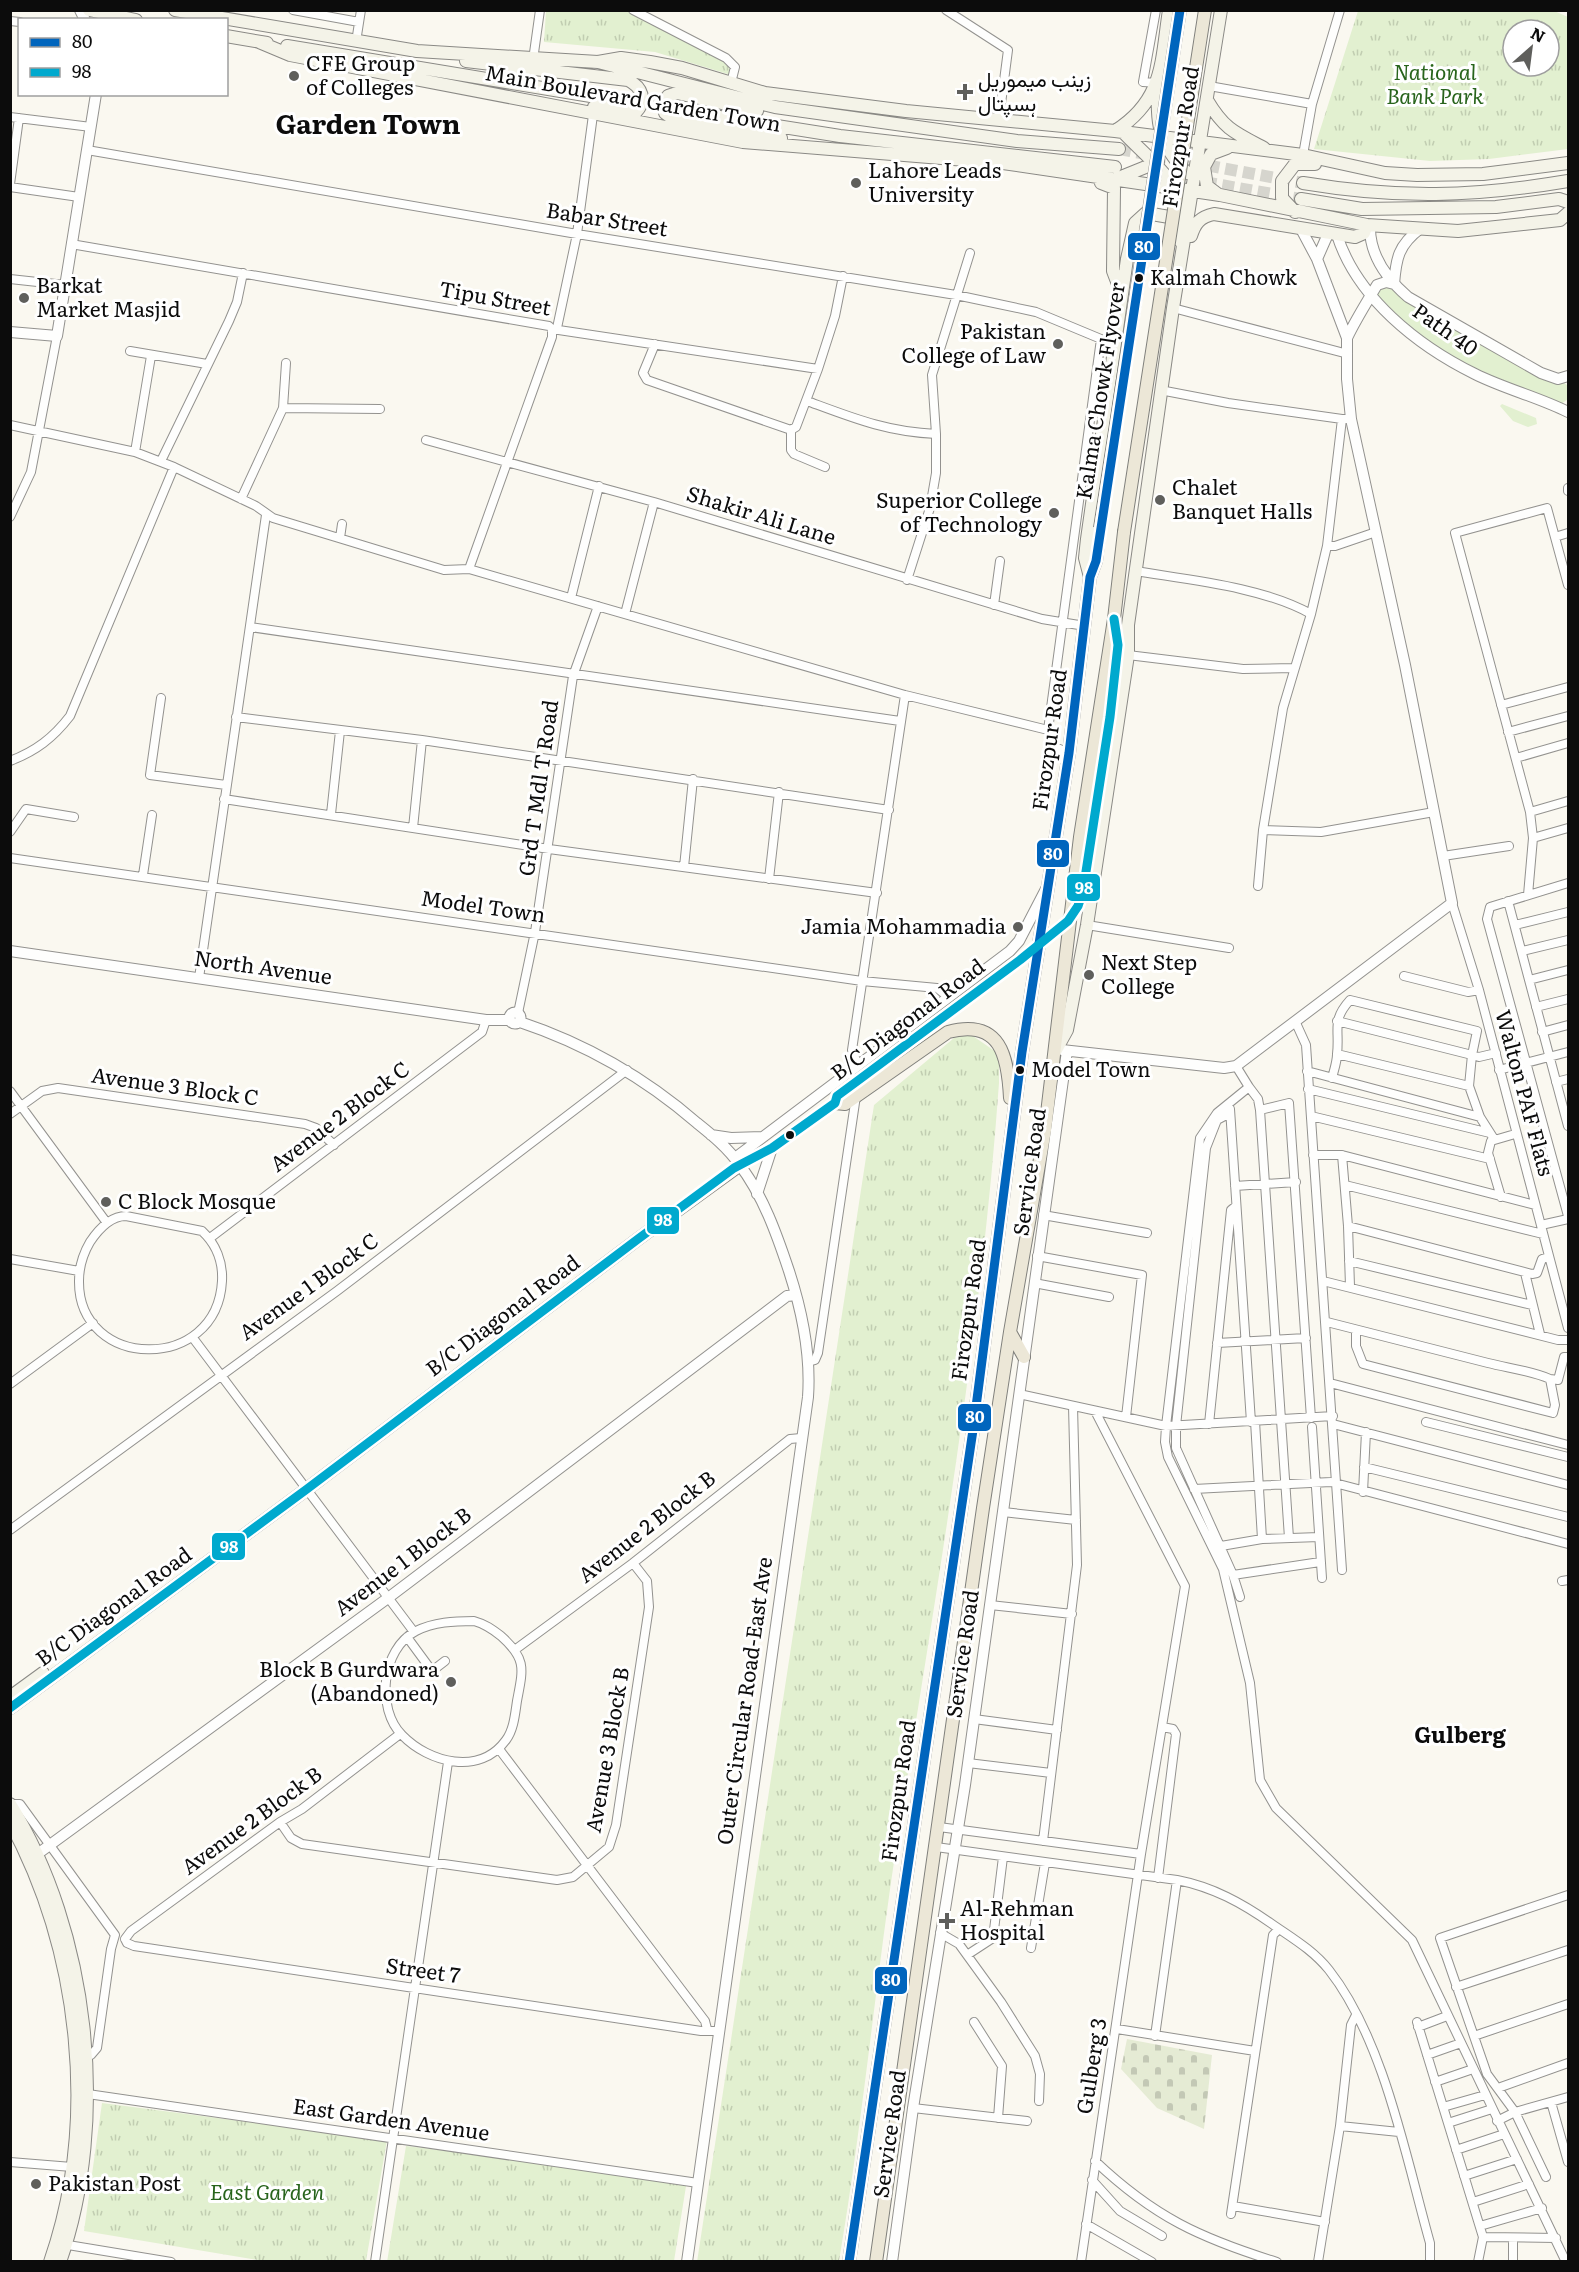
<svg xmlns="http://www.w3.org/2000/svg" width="1579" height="2272" font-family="Literata,Vazirmatn,serif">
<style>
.grass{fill:#e2f0d0}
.cemetery{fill:url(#cemetery-stones)}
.park{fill:url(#park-tufts);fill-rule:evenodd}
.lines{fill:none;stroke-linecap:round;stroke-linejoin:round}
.tertiary-tunnel{stroke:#d6d5ce;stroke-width:10;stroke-dasharray:10 5;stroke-linecap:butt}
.secondary-tunnel{stroke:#d6d5ce;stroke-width:12;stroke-dasharray:12 6;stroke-linecap:butt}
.minor-casing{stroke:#93928f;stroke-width:10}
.tertiary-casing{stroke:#93928f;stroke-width:12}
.secondary-casing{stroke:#8a8985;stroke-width:14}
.primary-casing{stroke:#80807c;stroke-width:14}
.minor{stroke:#fefefd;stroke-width:8}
.tertiary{stroke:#fefefd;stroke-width:10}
.secondary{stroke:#f4f3e8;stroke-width:12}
.primary{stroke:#ece7d7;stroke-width:12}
.primary-bridge-casing{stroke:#80807c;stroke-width:14;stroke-linecap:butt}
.primary-bridge{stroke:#ece7d7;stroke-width:12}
.bus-1-casing{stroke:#fff;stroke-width:14}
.bus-2-casing{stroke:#fff;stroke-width:14}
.bus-1{stroke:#0065bd;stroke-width:9}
.bus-2{stroke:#00a9ce;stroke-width:9}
.poi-dot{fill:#5f5f5c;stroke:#fff;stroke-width:2}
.bus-dot{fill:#0c0c0c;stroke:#fff;stroke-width:2}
.labels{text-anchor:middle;stroke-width:6;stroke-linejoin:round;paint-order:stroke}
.bus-label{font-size:20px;fill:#0c0c0c;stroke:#fff;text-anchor:start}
.poi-label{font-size:21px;fill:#0c0c0c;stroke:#fff;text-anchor:start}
.park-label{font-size:21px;font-style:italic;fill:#28641c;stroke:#fff}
.street-label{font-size:21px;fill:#0c0c0c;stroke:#fff}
.neighbourhood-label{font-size:22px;font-weight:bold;fill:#0c0c0c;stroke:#fff}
.district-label{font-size:27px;font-weight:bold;fill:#0c0c0c;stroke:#fff}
.line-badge{stroke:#fff;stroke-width:2}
.badge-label{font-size:16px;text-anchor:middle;font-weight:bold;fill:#fff}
</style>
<defs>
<pattern id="cemetery-stones" width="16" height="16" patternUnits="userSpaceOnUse" patternTransform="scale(1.5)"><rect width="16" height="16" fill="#e5ebd4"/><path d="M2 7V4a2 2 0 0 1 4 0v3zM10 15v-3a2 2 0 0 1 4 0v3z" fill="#c3c8b5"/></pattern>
<pattern id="park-tufts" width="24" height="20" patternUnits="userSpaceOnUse" patternTransform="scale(1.5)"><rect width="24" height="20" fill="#e2f0d0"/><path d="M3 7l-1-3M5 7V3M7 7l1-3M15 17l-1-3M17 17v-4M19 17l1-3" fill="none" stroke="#c1cdb1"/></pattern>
</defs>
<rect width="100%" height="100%" fill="#faf8f0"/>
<!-- grass -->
<path class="grass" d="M1381,283L1558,379L1567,385L1568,399L1557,407L1455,363L1372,297Z
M1502,404L1536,418L1537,424L1528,427L1513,421L1500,406Z"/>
<!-- cemetery -->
<path class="cemetery" d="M1127,2039L1212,2055L1204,2129L1157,2108L1121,2069Z"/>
<!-- park -->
<path class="park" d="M1552,10L1568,17V149L1489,159L1430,161L1314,149L1358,11ZM1513,30H1549V66H1513Z
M546,11H629L729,62L731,75L655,52L544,42Z
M970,1034L999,1054V1083C981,1336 937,1585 898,1835C876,1977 863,2120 839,2261L697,2262L874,1105L954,1038Z
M102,2103L387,2140L366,2261H264L84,2231Z
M406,2146L687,2180L674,2261L387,2262Z"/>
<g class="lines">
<!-- tertiary-tunnel -->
<path class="tertiary-tunnel" d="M1020,960L1075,912L1081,900L1091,847"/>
<!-- secondary-tunnel -->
<path class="secondary-tunnel" d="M633,103L682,111
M1119,149L1303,183
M1169,176L1301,199"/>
<!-- minor casing -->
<g class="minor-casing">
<path id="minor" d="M293,10L359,22
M633,10L726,58L735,67L731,83
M946,10L1008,50L999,119
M1156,10L1143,82L1158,83
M10,21L20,22
M356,42L361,10
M533,60L540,10
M1209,86L1312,104
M10,117L91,127
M87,150L577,234L956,295L1036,312L1101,339L1115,343
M1303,155L1312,104L1340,10
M10,184L19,118
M10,187L79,197
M71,244L549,326L552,329L818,369L835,316L843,276
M10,279L65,285
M1173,308L1348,354
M557,328L577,234L593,115
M655,344L643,373L647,380L791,430
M130,351L207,364
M818,369L796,427L791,430V450L794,454L825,467
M1160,390L1228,403L1342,419
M807,401C853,418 887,432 936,434
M283,408L380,409
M10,425L135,452L174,467L256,506L273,518L444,570L469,569L905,695L1048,730
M426,440L654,502L1042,619L1085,626
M135,452L151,356
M161,461L229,321L237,302L243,273
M1568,488V491
M241,499L283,408L286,363
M10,517L31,472L57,336
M1555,537L1568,533
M340,538L342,524
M1327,546H1335L1376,532
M469,569L552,337V329
M1135,571C1190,580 1263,587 1311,614
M907,580L930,508L936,473V434L932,375L970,253
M571,598L599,486
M994,605L1000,561
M625,614L654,502
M250,627L900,721
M1128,655L1243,669L1293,668
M161,698L150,775L226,785
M1501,705L1568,687
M236,717L422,740L889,810
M1508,732L1568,716
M1069,753L1055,747L1048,730L1101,339
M1516,758L1568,743
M10,761C36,751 53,738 70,716L174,467
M224,799L549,849L877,893
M1530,812L1568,801
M331,814L340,731
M413,828L422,740
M1263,830L1321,832L1434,812
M10,832L26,809L74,817
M1533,838L1568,828
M1443,856L1509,846
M10,858L862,981L937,988L948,997
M684,867L693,779
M143,875L152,815
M769,879L779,792
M1568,883L1490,907L1487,919L1568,1216
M1258,886L1263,830L1283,708L1311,614L1327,546L1342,419H1351
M1528,895L1533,838L1530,812L1455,533L1547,508L1568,585
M1508,901L1568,1126
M1452,903L1479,990L1568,1328
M1087,925L1229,948
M1515,925L1568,912
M1522,951L1568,940
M1404,976L1468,992L1479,990
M199,978L266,515
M1529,980L1568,970
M1536,1007L1568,999
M518,1013L535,932L573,676L598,606
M1296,1023L1306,1045L1342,1570
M1542,1032L1568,1025
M1337,1054L1469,1086
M858,1065L852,1050L905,695
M1236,1066L1249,1087L1217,1113L1200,1138L1166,1426L1165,1442L1168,1457L1223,1569L1250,1683L1260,1780L1276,1808L1412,1940L1566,2262
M1499,1070L1568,1052
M1307,1071L1480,1117L1494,1139
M1332,1078C1334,1070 1337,1062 1337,1054C1340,1029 1331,1021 1350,1000L1477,1031L1472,1055L1337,1021
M1556,1082L1568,1079
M1249,1087L1258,1099L1260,1110L1289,1538
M1308,1089L1490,1133
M10,1091L107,1223
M1230,1109L1251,1422
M1260,1110L1289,1103L1311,1418
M1230,1113L1217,1120L1206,1148L1176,1426V1448L1233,1575L1320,1562
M10,1114L42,1091L58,1088L305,1124L316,1128L334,1145
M1311,1116L1490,1159
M1480,1117L1469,1086L1472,1055L1479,1057L1496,1053
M1313,1155H1342L1535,1205
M1342,1155L1348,1226L1350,1286
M1345,1185L1543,1234
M1235,1186L1296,1182
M1501,1197L1488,1153L1491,1141L1515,1134
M1043,1215L1147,1233
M126,1216L202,1231C216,1244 223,1262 222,1281C217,1374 78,1370 79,1281C79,1268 83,1254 90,1242C98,1230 110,1216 126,1216Z
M1541,1225L1568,1219
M1348,1226L1532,1274L1537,1273L1542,1259L1549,1257
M210,1238L482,1032L486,1020
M1037,1256L1142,1275L1126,1417
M10,1259L79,1271
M1349,1261L1532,1305
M1525,1273L1540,1334
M1323,1281L1558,1340H1568
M1034,1283L1109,1297
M1327,1322C1380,1336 1434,1349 1488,1363C1508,1368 1532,1371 1550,1379L1555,1405L1553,1413L1363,1364L1356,1346V1330
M193,1338L414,1632
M1217,1343L1306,1338
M808,1362L815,1360L818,1353L856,1096
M1550,1379L1558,1380L1564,1357H1568
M1330,1383L1568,1445
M10,1384L93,1323
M1019,1394L1166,1426L1333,1416
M1255,1421L1262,1539
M1426,1422L1568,1457
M1209,1424L1231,1210L1236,1206
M1333,1424L1568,1485
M1312,1427L1322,1578
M1364,1467L1568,1517
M1194,1489L1331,1482L1568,1544
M1363,1492L1366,1432
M1003,1512L1076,1520
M10,1530L337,1291L627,1070
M1221,1546L1262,1539L1319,1537
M1233,1575L1240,1597
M1562,1581L1568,1580
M990,1605L1072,1614
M474,1621C485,1624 492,1629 501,1636C527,1659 523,1669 517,1701C515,1714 514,1729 506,1740C480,1776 429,1763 402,1735C376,1709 381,1649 416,1631C434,1622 454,1621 474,1621Z
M407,1637L432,1671L445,1661
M516,1649L633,1563L790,1439L801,1438
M974,1719L1057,1730
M499,1749L705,2021L707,2029
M968,1763L1051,1773
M11,1804H20L115,1935L111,1949L97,2048L91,2055L85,2056
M280,1822L291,1838L302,1844L557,1880L573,1877L609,1847L616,1825L649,1607L647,1581L633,1563
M939,1827L1141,1854L1185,1586L1095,1411
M1043,1841L1077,1565L1073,1406
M936,1847L1177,1880C1213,1887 1242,1903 1272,1924C1292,1938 1313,1950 1329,1970C1384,2040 1406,2158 1430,2243V2262
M1158,1878L1176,1734L1173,1729L1162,1727
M940,1933L959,1944L1001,2002L1035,2056L1040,2074L1039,2101
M125,1939L127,1943L134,1946L701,2031H719
M125,1939L131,1931L280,1822L302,1809L400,1734
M1031,1948L1045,1863
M967,1955L993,1938L1003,1857
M1456,1987L1568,1950
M974,2022L1002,2066L998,2118
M1417,2022L1483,2237L1478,2262
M1418,2027L1447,2016
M1117,2029L1255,2051
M1155,2036L1177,1880
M1474,2036L1568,2004
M1427,2055L1461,2043
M1435,2082L1473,2069
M1498,2088L1568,2063
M81,2093L698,2183
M1551,2102L1568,2162
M1443,2107L1485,2095
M913,2108L1027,2121
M1497,2121L1515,2112L1568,2097
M1448,2123L1492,2109
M1340,2126L1399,2132
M1456,2150L1504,2134
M1095,2161C1154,2217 1200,2238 1277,2262
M10,2162L72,2167
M1464,2176L1517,2159
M1546,2177L1515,2112L1487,2074L1440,1938L1568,1895
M1092,2180L1120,2211L1162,2236
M1473,2202L1529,2184
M1233,2206L1325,2222
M1231,2214L1273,1935L1279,1929
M1086,2224L1152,2262
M1480,2226L1542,2208
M1483,2237L1556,2238
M1513,2238V2262
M62,2244L171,2262
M375,2262L448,1762
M1081,2262L1141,1854
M1318,2262L1340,2126L1351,2025L1356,2015"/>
</g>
<!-- tertiary casing -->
<g class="tertiary-casing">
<path id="tertiary" d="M80,10L85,20
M1370,225C1369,255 1386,278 1408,297L1541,373L1558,379L1568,376
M1337,235C1357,298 1418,346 1475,374C1505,389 1538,397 1568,412
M1317,259L1328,234
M10,332L57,336L96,94
M1347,338C1356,319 1367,302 1377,285L1386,282L1394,284C1396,259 1398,245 1421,228
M1091,847L1110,717L1118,645L1115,625
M10,951L486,1020H510
M509.5 1018a5.5 5.5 0 1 1 11 0a5.5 5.5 0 1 1-11 0Z
M520,1022C586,1044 644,1077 697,1123C712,1135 728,1148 739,1164C763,1195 777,1235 789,1271C802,1311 811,1355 808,1397L687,2262
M1062,1050L1224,1068L1236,1066L1452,903L1405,665L1351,419L1347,379V338L1317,259L1301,229
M711,1135L731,1138L762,1137
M735,1158L1010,951L1019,941L1047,887
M740,1165L772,1148L835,1103L837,1096L856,1082L1020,960
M757,1194L772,1148
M32,1858L388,1598L787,1296L796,1295
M892,2262L913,2108L965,1785L1067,1051"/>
</g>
<!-- secondary casing -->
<g class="secondary-casing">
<path id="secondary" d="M89,10L136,20
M175,10L417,51L598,62L775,107L1017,141L1119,149
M226,36L267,43
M259,42L290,55L743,142L1003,163L1220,195L1367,225L1458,231L1560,220L1568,213
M287,46L627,102
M466,61L628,80C642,87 647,100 636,112L594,107
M598,62L621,58L650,62L682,68L765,93L906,111L1115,131L1303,155L1385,173L1417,175L1483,174L1568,163
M1158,83C1157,124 1157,142 1187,173
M1207,100C1224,129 1235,133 1264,148
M682,111L840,136L1115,167
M757,111L677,93L668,96L663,104L665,113L676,121L781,138
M1115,131C1164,100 1161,62 1169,10
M1123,132C1145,156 1185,184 1183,219
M1116,179L1158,162
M1101,183L1114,188L1113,271L1121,292
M1303,183C1399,199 1473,197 1568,181
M1219,195L1207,186L1204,167L1211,154L1227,148
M1301,199L1362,209L1496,207L1559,199L1568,202
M1295,212L1282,198V181L1295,164H1315
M1191,236C1195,223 1200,217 1214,214L1355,237L1364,233L1367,225
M1090,577L1085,558L1087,539L1127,259L1135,223L1146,213L1175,218L1180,227V241
M1056,1050L1067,1030L1087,925L1128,655V625L1173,308L1221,10
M10,1697L43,1673
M10,1708L307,1489L638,1239L740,1165
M10,1804C89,1931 110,2119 60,2262
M10,1822C80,1952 99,2121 50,2262"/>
</g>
<!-- primary casing -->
<g class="primary-casing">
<path id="primary" d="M835,1103L845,1104L948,1032C1001,1018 1008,1057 1010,1098
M1010,1332L1024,1357
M849,2262L973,1430L1022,1052L1069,753L1090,577L1096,561L1100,528
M876,2262L983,1508L1010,1332L1045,1130L1080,837L1114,619L1124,532"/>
</g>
<!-- minor -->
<use href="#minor" class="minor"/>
<!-- tertiary -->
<use href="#tertiary" class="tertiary"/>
<!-- secondary -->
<use href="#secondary" class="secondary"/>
<!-- primary -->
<use href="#primary" class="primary"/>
<!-- primary-bridge casing -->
<g class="primary-bridge-casing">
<path id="primary-bridge" d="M1100,528L1180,10
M1124,532L1205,10"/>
</g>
<!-- primary-bridge -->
<use href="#primary-bridge" class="primary-bridge"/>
<!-- bus-1 casing -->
<g class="bus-1-casing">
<path id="bus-1" d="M849,2262L973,1430L1022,1052L1069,753L1090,577L1096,561L1180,10"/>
</g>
<!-- bus-2 casing -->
<g class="bus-2-casing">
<path id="bus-2" d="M10,1708L307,1489L638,1239L734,1168L772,1148L835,1103L837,1096L856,1082L1020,960L1068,921L1078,906L1083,891L1110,717L1118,645L1114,619"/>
</g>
<!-- bus-1 -->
<use href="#bus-1" class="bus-1"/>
<!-- bus-2 -->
<use href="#bus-2" class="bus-2"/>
</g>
<!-- markers -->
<g class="poi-dot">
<circle cx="294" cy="76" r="6"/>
<path d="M962 83h6v6h6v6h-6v6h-6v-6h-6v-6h6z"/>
<circle cx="856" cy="183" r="6"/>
<circle cx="24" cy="298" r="6"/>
<circle cx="1058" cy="344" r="6"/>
<circle cx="1160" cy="500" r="6"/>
<circle cx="1054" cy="513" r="6"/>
<circle cx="1018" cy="927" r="6"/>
<circle cx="1089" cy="975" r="6"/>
<circle cx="106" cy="1202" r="6"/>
<circle cx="451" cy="1682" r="6"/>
<path d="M944 1912h6v6h6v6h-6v6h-6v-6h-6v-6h6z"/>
<circle cx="36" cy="2184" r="6"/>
</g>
<g class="bus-dot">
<circle cx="1139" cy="278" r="5"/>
<circle cx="1020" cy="1070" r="5"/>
<circle cx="790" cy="1135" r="5"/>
</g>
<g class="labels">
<!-- bus labels -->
<g class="bus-label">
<text x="1150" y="285">Kalmah Chowk</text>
<text x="1031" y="1077">Model Town</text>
</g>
<!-- poi labels -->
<g class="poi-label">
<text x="306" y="71">CFE Group<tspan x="306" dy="24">of Colleges</tspan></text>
<text x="978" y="87">زینب میموریل<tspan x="978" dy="24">ہسپتال</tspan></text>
<text x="868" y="178">Lahore Leads<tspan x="868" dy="24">University</tspan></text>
<text x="36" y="293">Barkat<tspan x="36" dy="24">Market Masjid</tspan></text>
<text x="1046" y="339" text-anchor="end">Pakistan<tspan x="1046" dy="24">College of Law</tspan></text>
<text x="1172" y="495">Chalet<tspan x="1172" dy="24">Banquet Halls</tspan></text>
<text x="1042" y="508" text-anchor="end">Superior College<tspan x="1042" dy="24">of Technology</tspan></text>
<text x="1006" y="934" text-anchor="end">Jamia Mohammadia</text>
<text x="1101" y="970">Next Step<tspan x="1101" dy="24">College</tspan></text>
<text x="118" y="1209">C Block Mosque</text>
<text x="439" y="1677" text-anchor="end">Block B Gurdwara<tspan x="439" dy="24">(Abandoned)</tspan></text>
<text x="960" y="1916">Al-Rehman<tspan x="960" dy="24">Hospital</tspan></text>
<text x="48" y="2191">Pakistan Post</text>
</g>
<!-- park labels -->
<g class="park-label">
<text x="1435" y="80">National<tspan x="1435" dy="24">Bank Park</tspan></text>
<text x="267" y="2200">East Garden</text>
</g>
<!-- street labels -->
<g class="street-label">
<text transform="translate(633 99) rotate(10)" y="7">Main Boulevard Garden Town</text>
<text transform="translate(1181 137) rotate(-81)" y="7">Firozpur Road</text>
<text transform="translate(607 220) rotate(9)" y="7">Babar Street</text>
<text transform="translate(495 299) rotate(10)" y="7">Tipu Street</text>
<text transform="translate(1445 330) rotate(35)" y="7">Path 40</text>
<text transform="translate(1101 391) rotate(-81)" y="7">Kalma Chowk Flyover</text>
<text transform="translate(761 516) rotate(17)" y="7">Shakir Ali Lane</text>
<text transform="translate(1050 740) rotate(-82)" y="7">Firozpur Road</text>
<text transform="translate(539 788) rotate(-82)" y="7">Grd T Mdl T Road</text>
<text transform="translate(483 907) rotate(8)" y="7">Model Town</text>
<text transform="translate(263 968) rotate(8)" y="7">North Avenue</text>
<text transform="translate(908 1020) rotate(-37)" y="7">B/C Diagonal Road</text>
<text transform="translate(175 1087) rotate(8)" y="7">Avenue 3 Block C</text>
<text transform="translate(1524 1093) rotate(75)" y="7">Walton PAF Flats</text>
<text transform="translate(340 1117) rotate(-37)" y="7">Avenue 2 Block C</text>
<text transform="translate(1030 1172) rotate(-82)" y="7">Service Road</text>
<text transform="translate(309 1287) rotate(-36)" y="7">Avenue 1 Block C</text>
<text transform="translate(969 1310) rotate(-82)" y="7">Firozpur Road</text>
<text transform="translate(503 1316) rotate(-37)" y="7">B/C Diagonal Road</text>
<text transform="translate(647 1527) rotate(-38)" y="7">Avenue 2 Block B</text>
<text transform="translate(403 1562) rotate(-37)" y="7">Avenue 1 Block B</text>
<text transform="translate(114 1607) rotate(-36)" y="7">B/C Diagonal Road</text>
<text transform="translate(963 1654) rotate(-82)" y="7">Service Road</text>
<text transform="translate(745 1701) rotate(-82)" y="7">Outer Circular Road-East Ave</text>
<text transform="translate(608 1750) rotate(-80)" y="7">Avenue 3 Block B</text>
<text transform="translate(899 1791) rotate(-82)" y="7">Firozpur Road</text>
<text transform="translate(252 1821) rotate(-36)" y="7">Avenue 2 Block B</text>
<text transform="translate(423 1971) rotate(8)" y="7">Street 7</text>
<text transform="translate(1092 2066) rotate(-81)" y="7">Gulberg 3</text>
<text transform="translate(391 2120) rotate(8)" y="7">East Garden Avenue</text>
<text transform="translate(890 2134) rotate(-82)" y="7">Service Road</text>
</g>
<!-- neighbourhood labels -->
<g class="neighbourhood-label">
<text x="1460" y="1743">Gulberg</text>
</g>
<!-- district labels -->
<g class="district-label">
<text x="368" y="134">Garden Town</text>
</g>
</g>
<g class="line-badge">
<rect x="1127" y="232" width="34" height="29" rx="6" fill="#0065bd"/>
<rect x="1036" y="839" width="34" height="29" rx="6" fill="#0065bd"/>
<rect x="1066" y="873" width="35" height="29" rx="6" fill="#00a9ce"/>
<rect x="646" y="1206" width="34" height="29" rx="6" fill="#00a9ce"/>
<rect x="957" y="1403" width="35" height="29" rx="6" fill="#0065bd"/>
<rect x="211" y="1532" width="35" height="29" rx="6" fill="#00a9ce"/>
<rect x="874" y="1966" width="34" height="29" rx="6" fill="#0065bd"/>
</g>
<g class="badge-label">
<text x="1144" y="253">80</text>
<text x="1053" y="860">80</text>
<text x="1084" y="894">98</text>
<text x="663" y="1226">98</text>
<text x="975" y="1423">80</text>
<text x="229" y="1553">98</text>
<text x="891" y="1986">80</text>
</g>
<!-- border -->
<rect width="1579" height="2272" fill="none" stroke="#0c0c0c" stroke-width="24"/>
<!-- legend -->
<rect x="18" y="18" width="210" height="78" fill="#ffffff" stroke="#9e9e9e" stroke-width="1.5"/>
<rect x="30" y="38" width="30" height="9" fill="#0065bd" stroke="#9e9e9e" stroke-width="1.5"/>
<text x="72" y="48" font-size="18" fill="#0c0c0c">80</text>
<rect x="30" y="68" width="30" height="9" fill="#00a9ce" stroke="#9e9e9e" stroke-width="1.5"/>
<text x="72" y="78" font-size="18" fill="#0c0c0c">98</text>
<!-- north arrow -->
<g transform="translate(1531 48) rotate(28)"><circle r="28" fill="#ffffff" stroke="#9e9e9e" stroke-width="1.5"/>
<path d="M0-4.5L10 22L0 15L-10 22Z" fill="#5f5f5c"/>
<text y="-9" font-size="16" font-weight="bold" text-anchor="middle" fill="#0c0c0c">N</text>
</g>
</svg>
